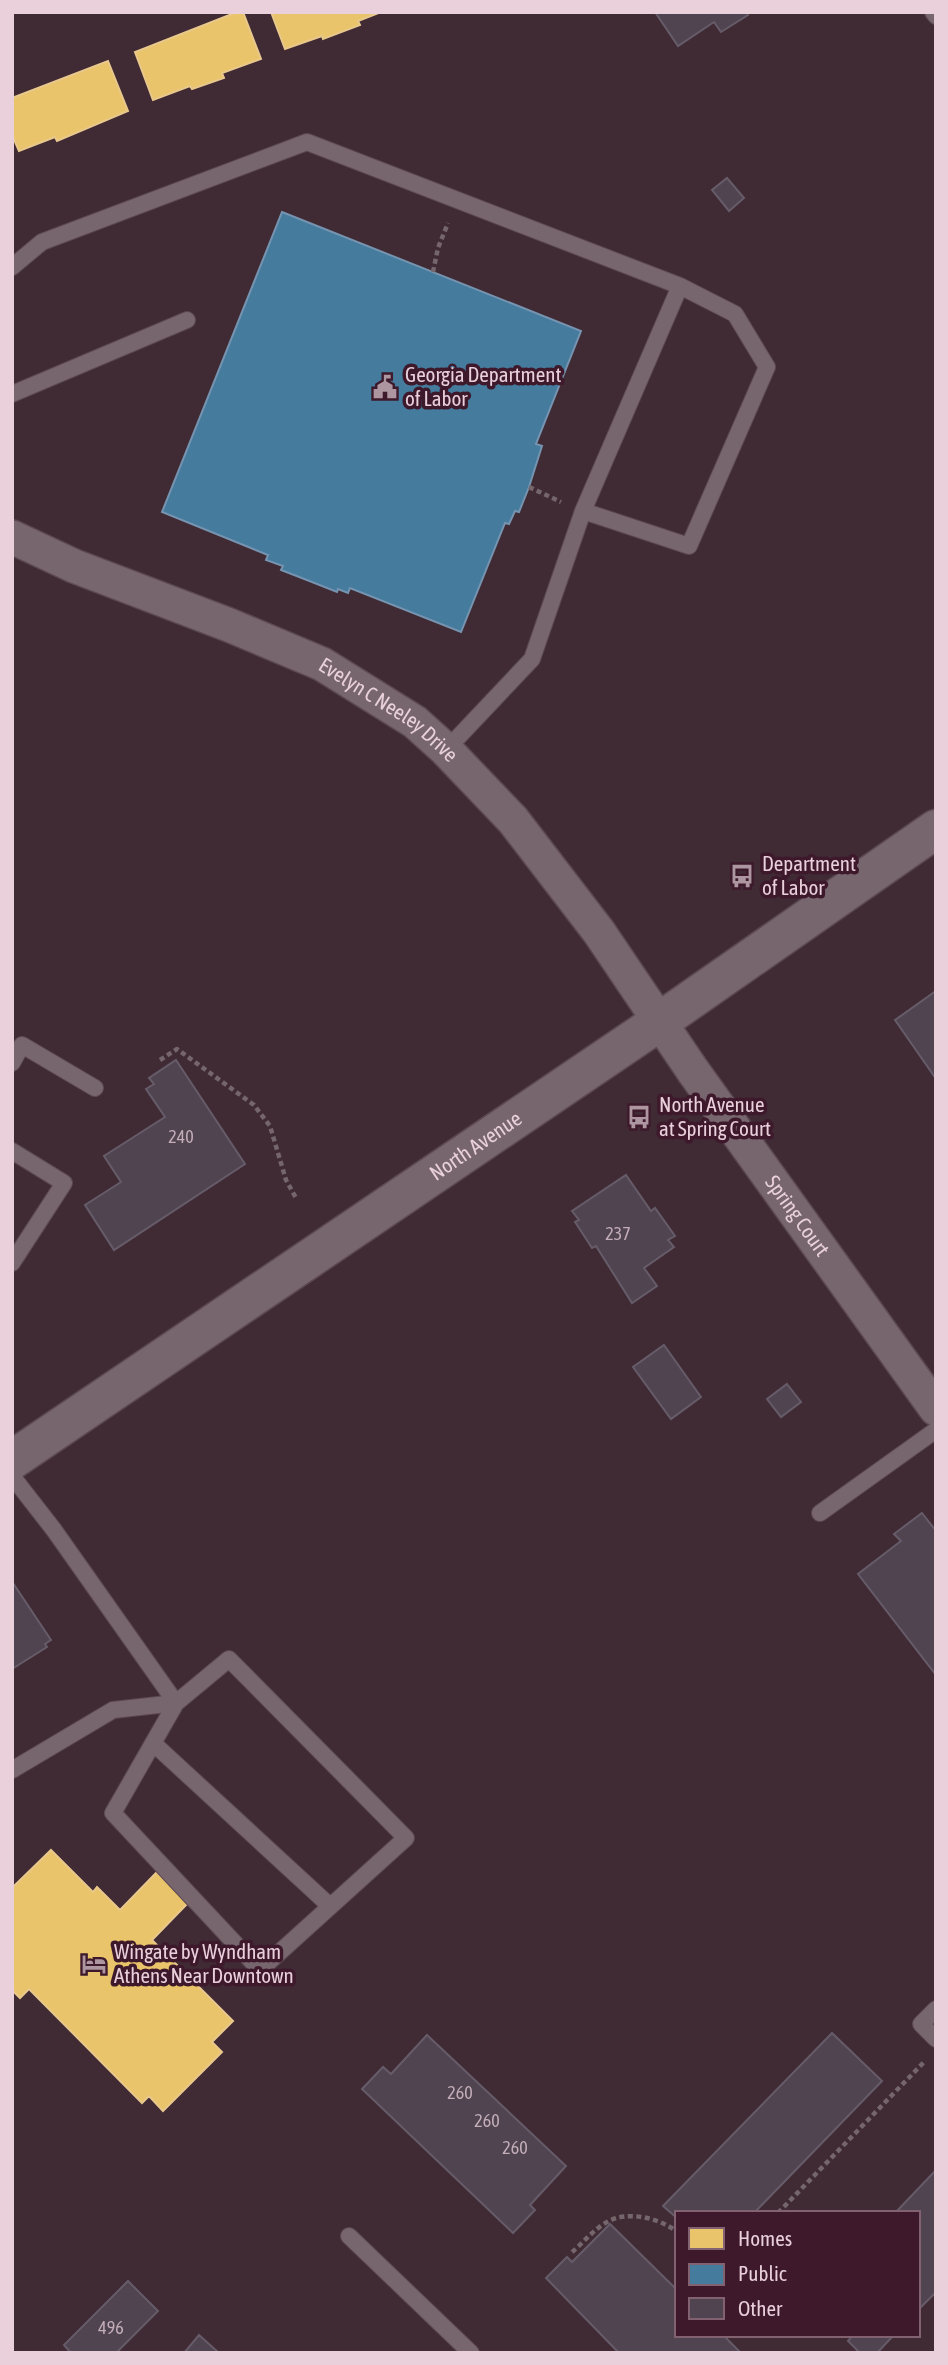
<svg xmlns="http://www.w3.org/2000/svg" width="948" height="2365" font-family="'Asap Condensed',sans-serif">
<style>
.homes{fill:#e9c46a;stroke:#e9c88c;stroke-width:2}
.public{fill:#457b9d;stroke:#7694b0;stroke-width:2}
.building{fill:#504450;stroke:#665c69;stroke-width:2}
.lines{fill:none;stroke-linecap:round;stroke-linejoin:round}
.lane-casing{stroke:#5c4952;stroke-width:18}
.street-casing{stroke:#5c4952;stroke-width:36}
.secondary-casing{stroke:#5c4952;stroke-width:41}
.path{stroke:#75666c;stroke-width:4.5;stroke-dasharray:5 3.5;stroke-linecap:butt}
.lane{stroke:#77666e;stroke-width:16}
.street{stroke:#77666e;stroke-width:33}
.secondary{stroke:#77666e;stroke-width:38}
.labels{text-anchor:middle;stroke-width:7;stroke-linejoin:round;paint-order:stroke}
.number-label{font-size:18px;fill:#c3adb8}
.poi-label{font-size:21px;fill:#e9d0db;stroke:#3d192b;text-anchor:start}
.street-label{font-size:21px;fill:#e9d0db;stroke:#3d192b}
</style>
<rect width="100%" height="100%" fill="#402b35"/>
<!-- homes -->
<path class="homes" d="M237,12H243L261,59L222,73L224,78L192,89L190,86L153,100L135,52Z
M271,12H381L358,21L360,25L323,39L322,36L285,49Z
M108,61L128,111L57,141L55,137L19,151L12,135V98Z
M51,1850L93,1892L97,1887L120,1910L157,1872L188,1903L152,1940L233,2021L212,2042L222,2052L163,2111L149,2096L142,2103L29,1989L20,1998L12,1990V1888Z"/>
<!-- public -->
<path class="public" d="M282,212L581,331L536,444L542,446L529,487L519,512L515,511L509,524L505,523L461,632L350,588L348,593L338,589L337,592L312,582L281,570L283,566L266,560L268,555L162,512Z"/>
<!-- building -->
<path class="building" d="M655,12H746L748,15L721,32L714,22L678,46Z
M727,178L744,198L729,211L712,190Z
M936,991V1075L934,1076L895,1020Z
M176,1060L245,1164L114,1250L85,1205L121,1182L104,1156L165,1117L146,1089L154,1084L149,1078Z
M626,1175L651,1211L655,1208L675,1236L668,1240L674,1247L644,1268L657,1286L632,1303L596,1246L592,1248L575,1222L579,1220L572,1211Z
M664,1345L701,1397L671,1419L633,1367Z
M787,1384L801,1402L781,1417L767,1399Z
M922,1513L936,1531V1675L858,1574L901,1541L894,1534Z
M13,1583L51,1640L45,1644L47,1647L12,1669Z
M832,2033L882,2081L754,2213H677V2218L663,2206Z
M427,2035L566,2166L530,2205L535,2210L513,2233L362,2089L383,2067L391,2074Z
M936,2170V2292L918,2310V2213H895Z
M610,2224L677,2290V2335H723L741,2353H619L546,2278L567,2257L572,2262Z
M128,2281L158,2311L116,2353H71L64,2345Z
M199,2335L219,2353H184Z
M853,2335H894L877,2353H860L848,2341Z"/>
<g class="lines">
<!-- lane casing -->
<g class="lane-casing">
<path id="lane" d="M933,12L936,16
M12,267L42,242L307,142L680,286L735,314L767,367L689,546L583,511
M12,394L187,320
M446,750L532,659L583,511L680,286
M12,1063L22,1045L95,1088
M12,1151L64,1183L12,1263
M12,1476L54,1530L176,1703
M820,1513L936,1430
M153,1743L330,1906
M12,1770L113,1710L176,1703L229,1659L406,1838L260,1970L113,1813L176,1703
M936,2009L921,2024L936,2039
M349,2236L471,2353"/>
</g>
<!-- street casing -->
<g class="street-casing">
<g id="street">
<path id="s1" d="M12,537L74,566L229,625L322,664L415,722L446,750L513,820L599,932L693,1071L936,1409"/>
</g>
</g>
<!-- secondary casing -->
<g class="secondary-casing">
<g id="secondary">
<path id="s2" d="M12,1460L659,1022L936,829"/>
</g>
</g>
<!-- path -->
<path class="path" d="M433,272L438,248L448,223
M529,487L561,502
M160,1060L177,1049L254,1105L270,1126L286,1180L296,1198
M778,2213L925,2061
M572,2252C583,2243 594,2229 607,2222C627,2210 660,2218 677,2232"/>
<!-- lane -->
<use href="#lane" class="lane"/>
<!-- street -->
<use href="#street" class="street"/>
<!-- secondary -->
<use href="#secondary" class="secondary"/>
</g>
<!-- icons -->
<defs>
<g id="civic-bare" transform="scale(1.89)"><path d="M-.6-6.5H3V-4.5H.6V-3L4-1V1h2V6H-6V1h2V-1L-.6-3ZM-1.2 2.5V6h2.4V2.5Z" fill="#ae96a1" stroke="#3d192b" stroke-width="2.5" paint-order="stroke"/></g>
<g id="bus-bare" transform="scale(1.89)"><path d="M-5-6H5V4H4V6H2V4H-2V6H-4V4H-5ZM-3.5-4V0h7V-4ZM-3.5 1.2v1.5H-2V1.2ZM2 1.2v1.5H3.5V1.2Z" fill="#ae96a1" stroke="#3d192b" stroke-width="2.5" paint-order="stroke"/></g>
<g id="hotel-bare" transform="scale(1.89)"><path d="M-6-4.5h1.5V1H6V5H4.5V3h-9V5H-6ZM-4 0a1.8 1.8 0 1 1 3.6 0ZM.5 0V-2.5h3Q6-2.5 6 0Z" fill="#ae96a1" stroke="#3d192b" stroke-width="2.5" paint-order="stroke"/></g>
</defs>
<g fill-rule="evenodd">
<use href="#civic-bare" x="385" y="387"/>
<use href="#bus-bare" x="742" y="876"/>
<use href="#bus-bare" x="639" y="1117"/>
<use href="#hotel-bare" x="94" y="1964"/>
</g>
<g class="labels">
<!-- number labels -->
<g class="number-label">
<text x="181" y="1143">240</text>
<text x="618" y="1240">237</text>
<text x="460" y="2099">260</text>
<text x="487" y="2127">260</text>
<text x="515" y="2154">260</text>
<text x="111" y="2334">496</text>
</g>
<!-- poi labels -->
<g class="poi-label">
<text x="405" y="382">Georgia Department<tspan x="405" dy="24">of Labor</tspan></text>
<text x="762" y="871">Department<tspan x="762" dy="24">of Labor</tspan></text>
<text x="659" y="1112">North Avenue<tspan x="659" dy="24">at Spring Court</tspan></text>
<text x="114" y="1959">Wingate by Wyndham<tspan x="114" dy="24">Athens Near Downtown</tspan></text>
</g>
<!-- street labels -->
<g class="street-label">
<text dy="7" stroke="none"><textPath href="#s1" startOffset="416">Evelyn C Neeley Drive</textPath></text>
<text dy="7" stroke="none"><textPath href="#s2" startOffset="560">North Avenue</textPath></text>
<text dy="7" stroke="none"><textPath href="#s1" startOffset="1071">Spring Court</textPath></text>
</g>
</g>
<!-- border -->
<rect width="948" height="2365" fill="none" stroke="#e9d0db" stroke-width="28"/>
<!-- legend -->
<rect x="675" y="2211" width="245" height="126" fill="#3d192b" stroke="#826271" stroke-width="2"/>
<rect x="689" y="2228" width="35" height="21" fill="#e9c46a" stroke="#826271" stroke-width="2"/>
<text x="738" y="2246" font-size="21" fill="#e9d0db">Homes</text>
<rect x="689" y="2264" width="35" height="21" fill="#457b9d" stroke="#826271" stroke-width="2"/>
<text x="738" y="2281" font-size="21" fill="#e9d0db">Public</text>
<rect x="689" y="2298" width="35" height="21" fill="#504450" stroke="#826271" stroke-width="2"/>
<text x="738" y="2316" font-size="21" fill="#e9d0db">Other</text>
</svg>
